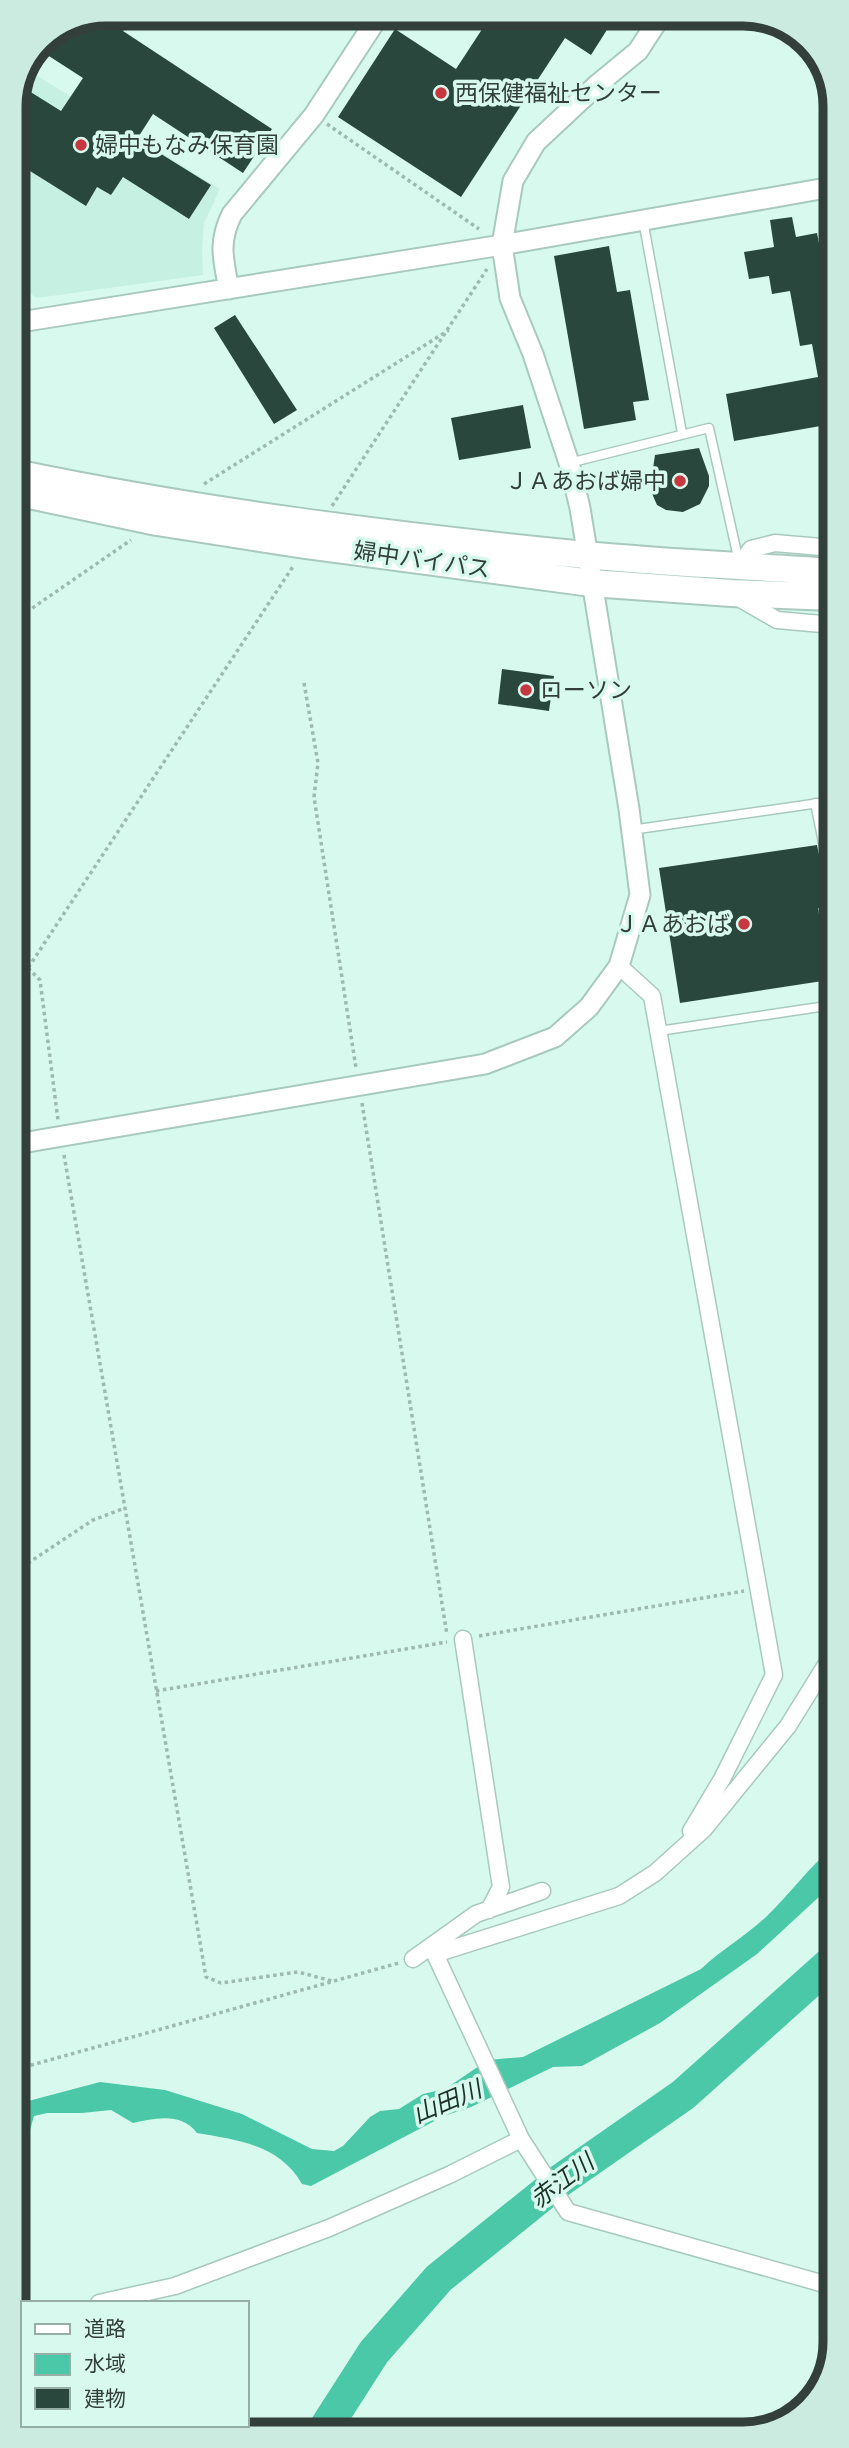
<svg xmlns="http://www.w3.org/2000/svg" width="849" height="2448" font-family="Cabin,'Noto Sans JP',sans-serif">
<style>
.built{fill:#c6f1e2}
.water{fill:#4bc8a7}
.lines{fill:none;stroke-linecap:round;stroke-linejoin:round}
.river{stroke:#4bc8a7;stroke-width:33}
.building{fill:#2a473e}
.service-casing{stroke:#a8c9be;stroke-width:11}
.minor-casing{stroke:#a8c9be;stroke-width:19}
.tertiary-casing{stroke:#a8c9be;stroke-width:23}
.trunk-casing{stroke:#a8c9be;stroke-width:30}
.path{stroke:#9eb9b0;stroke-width:3.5;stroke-dasharray:3.5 3.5;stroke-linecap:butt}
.service{stroke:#fff;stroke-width:8}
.minor{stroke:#fff;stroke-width:16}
.tertiary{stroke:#fff;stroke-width:19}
.trunk{stroke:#fff;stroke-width:26}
.poi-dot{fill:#c73740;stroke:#d8faee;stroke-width:2.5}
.labels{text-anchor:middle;stroke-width:7;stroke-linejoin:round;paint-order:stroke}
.poi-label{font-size:23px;fill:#323f3b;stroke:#d8faee;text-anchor:start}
.street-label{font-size:23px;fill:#323f3b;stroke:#d8faee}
.water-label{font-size:24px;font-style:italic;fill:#1c312a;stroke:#d8faee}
.rim{fill:none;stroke:#323f3b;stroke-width:9}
</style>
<rect width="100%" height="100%" fill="#d8faee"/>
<!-- built -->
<path class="built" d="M28,70L220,189L204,223L202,250L203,275L37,298L14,283V100Z"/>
<!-- water -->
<path class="water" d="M834,1846V1883L757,1954L660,2023L582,2066L553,2067L471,2107L444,2116L311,2186L302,2184C280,2145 238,2140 197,2133C182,2112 155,2118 133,2123L111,2110L82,2113H47L34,2116L28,2137L17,2152V2104L100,2082L165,2090L242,2114L312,2149L334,2151L343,2146L370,2117L380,2111L399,2109L423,2094L445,2089L488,2060L523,2057L701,1969C721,1950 746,1936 766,1917C790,1894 808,1868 834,1846Z"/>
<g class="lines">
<!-- river -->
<path class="river" d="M322,2433L374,2352L439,2278L561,2180L683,2095L834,1960"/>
</g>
<!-- building -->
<path class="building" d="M106,14H135L123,31L272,129L243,173L153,114L137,139L211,185L189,219L123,177L111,195L97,187L86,206L14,161V100L21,86L61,111L83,78L38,49L41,41Z
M492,14H617L591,55L565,38L461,197L338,117L395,29L456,69Z
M792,217L796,237L817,233L824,269L832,268V424L734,441L726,394L818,377L812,344L800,346L790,291L772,294L769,276L749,279L744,252L774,247L770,220Z
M609,246L617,292L630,290L649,400L633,402L636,420L584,429L554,256Z
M235,315L297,410L274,424L214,328Z
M523,405L531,448L459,460L451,418Z
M699,448L709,476V486L700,504L683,512L666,510L657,505L650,489L655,455Z
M502,669L554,676L549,711L498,704Z
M817,845L827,893L833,898V906L818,908L829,980L680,1003L659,868Z"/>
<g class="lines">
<!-- service casing -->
<g class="service-casing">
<path id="service" d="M643,220L682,433
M569,463L709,428L739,562
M815,803L833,892
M631,830L833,801
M659,1031L833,1005"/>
</g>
<!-- minor casing -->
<g class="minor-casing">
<path id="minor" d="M740,565L751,549L775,543L832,548
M739,598L777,620L833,625
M619,966L652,996L774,1675L722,1779L691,1831
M463,1639L501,1887L489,1910
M834,1652L788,1726L704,1829L655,1873L619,1896L435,1954L521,2139L568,2212L835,2287
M413,1959L476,1914L542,1891
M99,2303L175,2286L329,2228L449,2175L521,2139
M17,2315L23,2314"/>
</g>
<!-- tertiary casing -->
<g class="tertiary-casing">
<path id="tertiary" d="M229,289C223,259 218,242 232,214L314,115L380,14
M14,323L502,245L832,187
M16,1144L485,1064L555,1037L589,1007L619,966L640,895L629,809L580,508L569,463L533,354L510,298L502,245L513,181L536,142L598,84L638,51L662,14"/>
</g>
<!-- trunk casing -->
<g class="trunk-casing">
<path id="trunk" d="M15,473C202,512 394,536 585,555C667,563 750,566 832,572
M15,492L157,522L305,545L591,583L731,593L832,597"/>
</g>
<!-- path -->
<path class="path" d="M327,124L479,229
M204,484L449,330
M332,506L487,269
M15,620L131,540
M304,683L318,763L314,797L356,1068
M28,968L40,980L58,1120
M15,971L28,968L294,565
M362,1103L447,1635
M64,1155L206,1977L221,1983L298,1972L332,1981
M16,1571L93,1520L125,1508
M479,1636L744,1591
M156,1691L447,1642
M17,2069L399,1963"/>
<!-- service -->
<use href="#service" class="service"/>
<!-- minor -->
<use href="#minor" class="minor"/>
<!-- tertiary -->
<use href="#tertiary" class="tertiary"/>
<!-- trunk -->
<use href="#trunk" class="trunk"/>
</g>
<!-- markers -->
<g class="poi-dot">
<circle cx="441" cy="93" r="7"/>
<circle cx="81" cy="145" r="7"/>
<circle cx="680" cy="481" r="7"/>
<circle cx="526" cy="690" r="7"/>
<circle cx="744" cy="924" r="7"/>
</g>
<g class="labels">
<!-- poi labels -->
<g class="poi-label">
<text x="455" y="101">西保健福祉センター</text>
<text x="95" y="153">婦中もなみ保育園</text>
<text x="666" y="489" text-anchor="end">ＪＡあおば婦中</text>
<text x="540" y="698">ローソン</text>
<text x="730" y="932" text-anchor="end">ＪＡあおば</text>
</g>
<!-- street labels -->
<g class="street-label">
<text transform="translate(422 560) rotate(8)" y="8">婦中バイパス</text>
</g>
<!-- water labels -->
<g class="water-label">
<text transform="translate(447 2102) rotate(-23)" y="8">山田川</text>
<text transform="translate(562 2181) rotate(-37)" y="8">赤江川</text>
</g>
</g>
<!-- crop -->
<path d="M0 0H849V2448H0ZM106 26H743A80 80 0 0 1 823 106V2342A80 80 0 0 1 743 2422H106A80 80 0 0 1 26 2342V106A80 80 0 0 1 106 26Z" fill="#cbebe0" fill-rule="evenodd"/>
<path class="rim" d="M106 26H743A80 80 0 0 1 823 106V2342A80 80 0 0 1 743 2422H106A80 80 0 0 1 26 2342V106A80 80 0 0 1 106 26Z"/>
<!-- legend -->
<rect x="21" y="2301" width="228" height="126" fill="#d8faee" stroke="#96afa6" stroke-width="2"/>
<rect x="35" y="2324" width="35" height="10" fill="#ffffff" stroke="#96afa6" stroke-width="2"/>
<text x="84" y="2336" font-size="21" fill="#323f3b">道路</text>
<rect x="35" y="2354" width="35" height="21" fill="#4bc8a7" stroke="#96afa6" stroke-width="2"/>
<text x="84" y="2371" font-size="21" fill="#323f3b">水域</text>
<rect x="35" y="2388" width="35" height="21" fill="#2a473e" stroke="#96afa6" stroke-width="2"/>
<text x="84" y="2406" font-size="21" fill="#323f3b">建物</text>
</svg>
